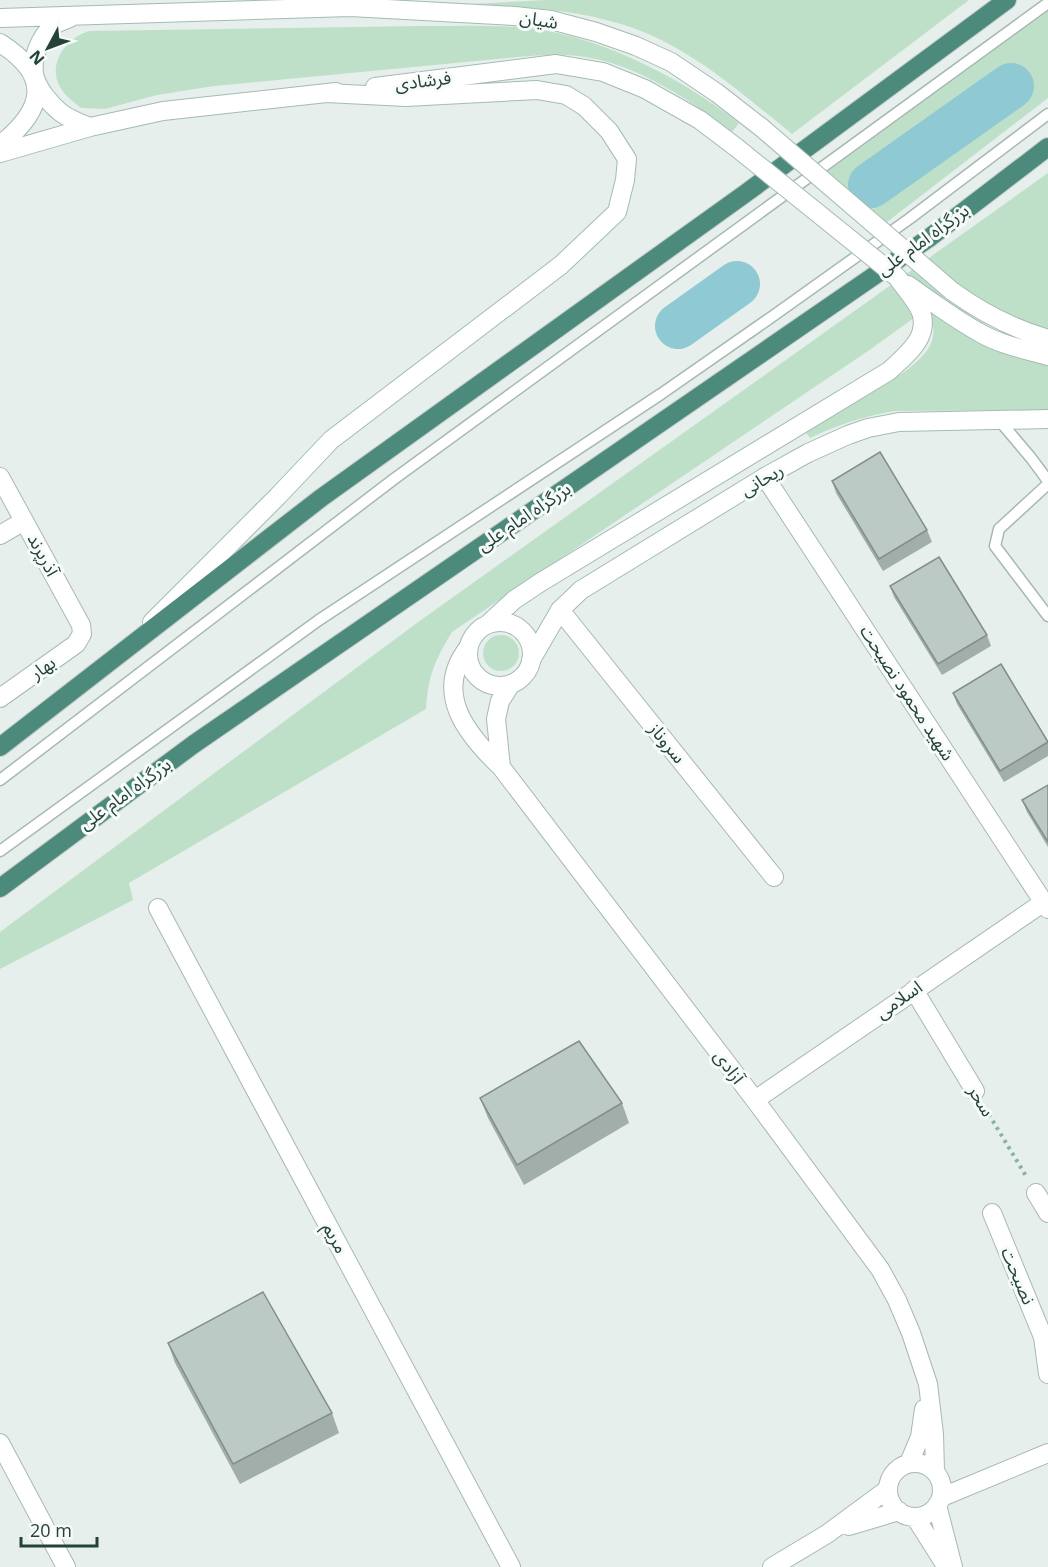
<svg xmlns="http://www.w3.org/2000/svg" width="1048" height="1567" font-family="'Open Sans','Noto Sans Arabic',sans-serif">
<style>
.green{fill:#bfe0c8}
.lines{fill:none;stroke-linecap:round;stroke-linejoin:round}
.river{stroke:#8ec9d4;stroke-width:46}
.service-casing{stroke:#a8b8b2;stroke-width:13}
.minor-casing{stroke:#a8b8b2;stroke-width:20}
.secondary-casing{stroke:#a4bbb3;stroke-width:20}
.trunk-casing{stroke:#c2cac8;stroke-width:20}
.path{stroke:#86b3a5;stroke-width:4;stroke-dasharray:3 4.5;stroke-linecap:butt}
.service{stroke:#fff;stroke-width:10}
.minor{stroke:#fff;stroke-width:18}
.secondary{stroke:#fff;stroke-width:18}
.trunk{stroke:#4c8a7c;stroke-width:18}
.secondary-bridge-casing{stroke:#a4bbb3;stroke-width:20;stroke-linecap:butt}
.secondary-bridge{stroke:#fff;stroke-width:18}
.wall{fill:#a1aea9}
.building{fill:#bbcac4;stroke:#838d89;stroke-width:1.5}
.labels{text-anchor:middle;stroke-width:6;stroke-linejoin:round;paint-order:stroke}
.street-label{font-size:18px;fill:#24423a;stroke:#f7fbf9}
</style>
<rect width="100%" height="100%" fill="#e6efeb"/>
<!-- green -->
<path class="green" d="M546,0H969L792,134C740,92 687,44 621,24C572,9 522,7 472,4Z
M1048,10V98L887,222L827,172Z
M421,26C453,26 485,25 517,27C594,32 680,77 739,123L732,132C684,96 627,57 565,55C550,54 534,56 518,57L214,86L157,95L105,109L81,108C74,102 65,96 60,87C47,64 66,38 89,31Z
M1048,173V329C1015,320 987,306 959,286L930,307L1048,362V410L895,411C865,416 837,425 810,438L804,430C836,412 910,377 928,349C937,335 934,322 925,310L868,351L452,632C435,660 428,676 426,709L129,883L133,900L0,969V932L421,620Z
M483 653a18 18 0 1 1 36 0a18 18 0 1 1-36 0Z"/>
<g class="lines">
<!-- river -->
<path class="river" d="M871,185L1011,86
M678,326L737,284"/>
<!-- service casing -->
<g class="service-casing">
<path id="service" d="M999,420L1031,458L1048,481
M1048,484L999,529L995,546L1048,616
M0,780L394,479L1048,3
M0,851L319,620L661,394L773,316L909,219L1048,114"/>
</g>
<!-- minor casing -->
<g class="minor-casing">
<path id="minor" d="M0,477L81,625L82,634L76,644L0,698
M765,477L1048,909
M0,535L24,521
M560,610L774,877
M468,648C433,693 467,735 501,767L755,1100L880,1269L897,1300L911,1333L928,1384L934,1434L935,1471
M501,767L496,719L500,701L511,684
M158,908L511,1567
M914,990L975,1091
M755,1100L1044,902
M1036,1193L1048,1213
M992,1213L1043,1337L1048,1374
M0,1443L66,1567
M909,1463L920,1437L924,1409
M888 1490a27 27 0 1 1 54 0a27 27 0 1 1-54 0Z
M942,1497L1048,1453
M937,1505L953,1567
M915,1517L946,1566
M849,1526L899,1511
M772,1567L827,1534L888,1489"/>
</g>
<!-- secondary casing -->
<g class="secondary-casing">
<path id="secondary" d="M0,18L350,7L515,16L551,20L596,32L636,46L671,62L717,93L762,128
M70,18C65,20 58,22 53,26C40,36 30,61 35,78C39,90 50,104 60,112C69,119 79,123 90,127
M0,43C52,76 45,109 0,145
M375,87L556,64L603,72L645,89L700,120L737,148
M0,153L90,127L163,111L336,92
M908,285C932,302 956,320 982,334C1002,345 1026,350 1048,356
M952,291C981,312 1014,329 1048,339
M468 654a32 32 0 1 1 64 0a32 32 0 1 1-64 0Z
M152,622L278,496L331,440L561,265L617,212L625,180L627,159L609,131L584,106L566,95L537,90L406,97L326,93
M489,623L514,600L541,582L889,371C905,356 930,338 921,312C916,300 904,287 897,277
M531,660L560,610L581,590L765,477L808,453L848,435L868,428L899,422L1048,419"/>
</g>
<!-- trunk casing -->
<g class="trunk-casing">
<path id="trunk" d="M0,747L321,498L746,193L1007,0
M0,888L194,744L929,238L1048,147"/>
</g>
<!-- path -->
<path class="path" d="M985,1108L1026,1176"/>
<!-- service -->
<use href="#service" class="service"/>
<!-- minor -->
<use href="#minor" class="minor"/>
<!-- secondary -->
<use href="#secondary" class="secondary"/>
<!-- trunk -->
<use href="#trunk" class="trunk"/>
<!-- secondary-bridge casing -->
<g class="secondary-bridge-casing">
<path id="secondary-bridge" d="M762,128L952,291
M737,148L897,277"/>
</g>
<!-- secondary-bridge -->
<use href="#secondary-bridge" class="secondary-bridge"/>
</g>
<!-- wall -->
<path class="wall" d="M832,481L927,530L932,542L883,571L836,493Z
M890,586L987,635L991,646L942,675L894,597Z
M953,693L1048,741V756L1004,782L957,704Z
M1048,785V847L1027,812L1022,800Z
M480,1098L622,1103L629,1123L524,1185L488,1118Z
M168,1343L332,1413L339,1433L240,1484L175,1363Z"/>
<!-- building -->
<path class="building" d="M880,452L927,530L879,559L832,481Z
M939,557L987,635L938,664L890,586Z
M1001,664L1048,742L1000,771L953,693Z
M1048,785V842L1022,800Z
M579,1041L622,1103L517,1165L480,1098Z
M263,1292L332,1413L233,1464L168,1343Z"/>
<g class="labels">
<!-- street labels -->
<g class="street-label">
<text transform="translate(539 20) rotate(9)" y="6">شیان</text>
<text transform="translate(423 81) rotate(-7)" y="6">فرشادی</text>
<text transform="translate(923 240) rotate(-36)" y="6">بزرگراه امام علی</text>
<text transform="translate(762 480) rotate(-31)" y="6">ریحانی</text>
<text transform="translate(524 517) rotate(-34)" y="6">بزرگراه امام علی</text>
<text transform="translate(43 555) rotate(62)" y="6">آذرپرند</text>
<text transform="translate(43 668) rotate(-35)" y="6">بهار</text>
<text transform="translate(907 693) rotate(57)" y="6">شهید محمود نصیحت</text>
<text transform="translate(667 743) rotate(51)" y="6">سروناز</text>
<text transform="translate(125 794) rotate(-36)" y="6">بزرگراه امام علی</text>
<text transform="translate(899 1000) rotate(-35)" y="6">اسلامی</text>
<text transform="translate(729 1067) rotate(53)" y="6">آزادی</text>
<text transform="translate(981 1101) rotate(59)" y="6">سحر</text>
<text transform="translate(335 1238) rotate(62)" y="6">مریم</text>
<text transform="translate(1018 1276) rotate(67)" y="6">نصیحت</text>
</g>
</g>
<!-- north arrow -->
<g transform="translate(48 48) rotate(229)" stroke="#f7fbf9" stroke-width="4.5" paint-order="stroke">
<path d="M0-4.5L10 22L0 15L-10 22Z" fill="#24423a"/>
<text y="-9" font-size="16" font-weight="bold" text-anchor="middle" fill="#24423a">N</text>
</g>
<!-- scale -->
<path d="M21 1537v9h76v-9" fill="none" stroke="#24423a" stroke-width="3"/>
<text x="30" y="1537" font-size="18" fill="#24423a" stroke="#f7fbf9" stroke-width="4.5" paint-order="stroke">20 m</text>
</svg>
